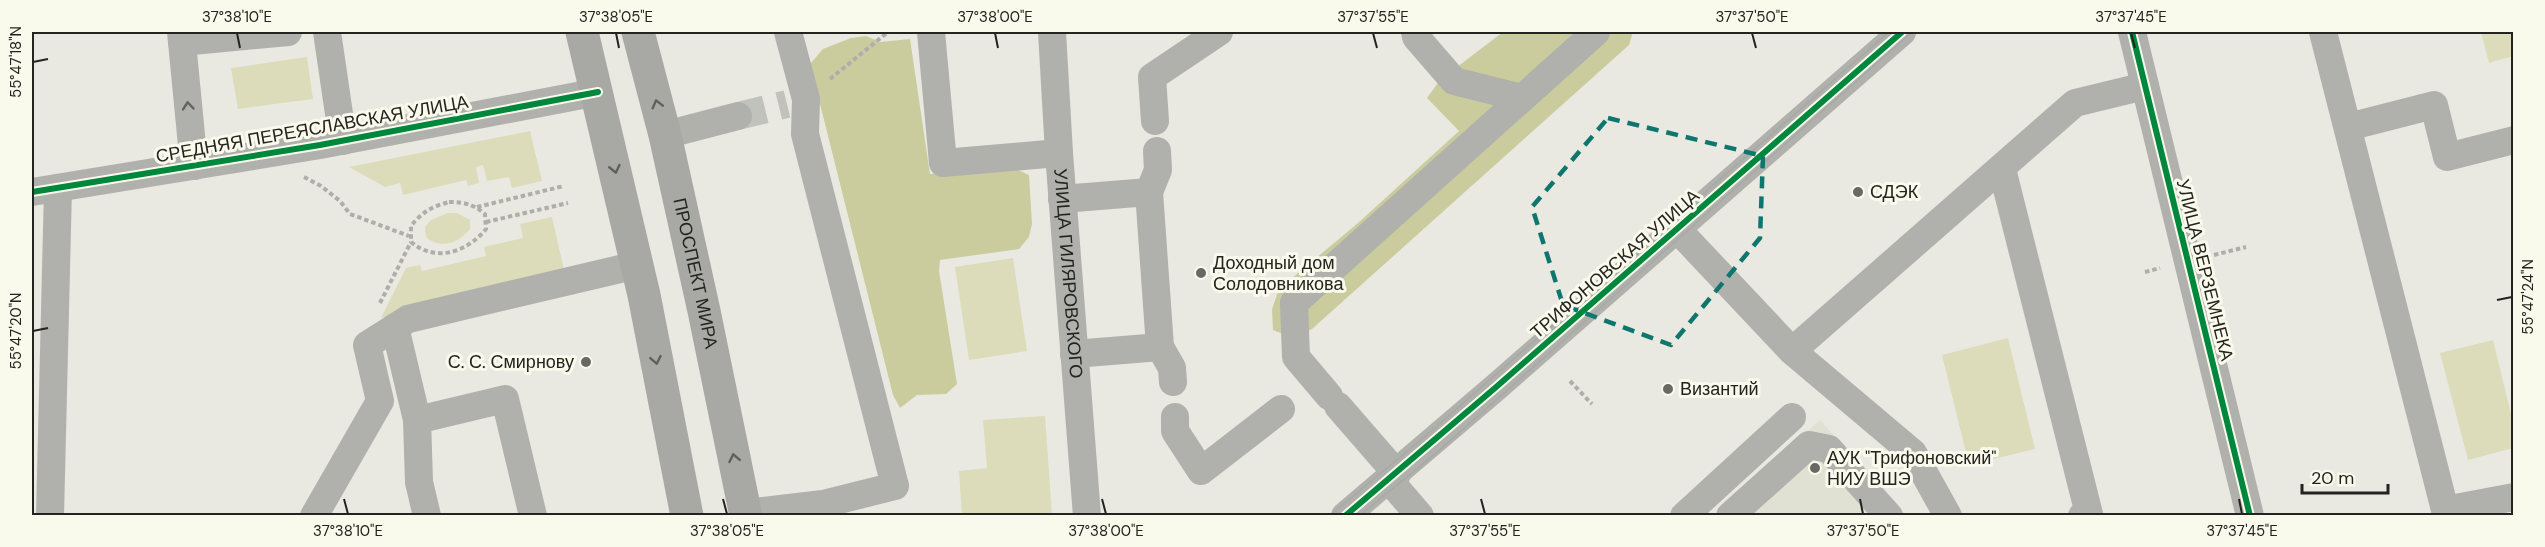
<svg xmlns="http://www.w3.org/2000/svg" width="2545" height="547" font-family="'DM Sans',sans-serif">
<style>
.built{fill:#e0e1d2}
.green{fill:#dcdcbb}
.forest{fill:#cbcc9d}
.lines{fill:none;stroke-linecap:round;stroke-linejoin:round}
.minor-tunnel{stroke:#c1c2bb;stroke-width:28;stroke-dasharray:28 14;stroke-linecap:butt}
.path{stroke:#aeaeaa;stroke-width:4;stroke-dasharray:4.5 3;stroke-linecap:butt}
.minor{stroke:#b0b0ad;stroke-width:28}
.major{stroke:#a8a8a5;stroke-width:33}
.tram{stroke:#a8a8a5;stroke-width:1.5}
.cycleway-casing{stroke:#f9faec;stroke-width:10}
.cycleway{stroke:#00873e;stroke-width:6}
.oneway{stroke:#5f5f5b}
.oneway2{stroke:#62635f}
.marked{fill:none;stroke:#0f766e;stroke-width:4.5;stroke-dasharray:12 8;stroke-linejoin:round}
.ticks{fill:none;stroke:#23241f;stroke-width:2}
.poi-dot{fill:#686963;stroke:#f9faec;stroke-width:2}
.labels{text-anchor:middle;stroke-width:6;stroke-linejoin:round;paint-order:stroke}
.street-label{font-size:18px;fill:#23241f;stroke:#f9faec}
.poi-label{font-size:18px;fill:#23241f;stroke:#f9faec;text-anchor:start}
.neatline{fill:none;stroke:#23241f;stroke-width:2}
.ticks-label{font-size:15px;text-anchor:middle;fill:#23241f}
</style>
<rect width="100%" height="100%" fill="#e9e9e2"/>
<!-- built -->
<path class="built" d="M1820,420L1906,515L1715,516Z"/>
<!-- green -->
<path class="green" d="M2481,32H2513V56L2489,63Z
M307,57L313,99L238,109L231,68Z
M530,131L542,181L512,188L509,177L487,181L483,165L476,167L479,183L468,186L466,180L403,195L400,183L385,187L349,167Z
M448,213H457L470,220V229C459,243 441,250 426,237L425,227L431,220Z
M552,217L565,274L381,318L406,268L420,265L422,271L486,256L484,247L523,238L520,224Z
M1013,258L1027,351L969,360L955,267Z
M2008,338L2035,449L1969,465L1942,355Z
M2493,340L2513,422V448L2468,460L2440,353Z
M1045,416L1052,515H962L959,471L987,468L983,420Z"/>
<!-- forest -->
<path class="forest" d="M1503,32H1633L1629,45L1312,329L1293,338L1273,330L1272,309L1279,289L1358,223L1459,131L1427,98L1440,80Z
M866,36L880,42L910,39L930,174L1014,168L1029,175L1032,224L1029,237L1019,249L940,260L939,271L957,384L946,394L917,395L900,408L893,395L810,64L823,49L851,38Z"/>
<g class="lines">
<!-- minor-tunnel -->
<path class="minor-tunnel" d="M738,116L787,104"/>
<!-- path -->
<path class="path" d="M830,79L888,32
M304,177L321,186L340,201L350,214L409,236
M449,202C464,202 473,204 485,214L486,229C467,252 436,263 411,242V226C422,212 431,207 449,202Z
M477,207L564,186
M486,222L568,203
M2214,255L2246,247
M2145,272L2160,268
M380,303L411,242
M1570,381L1592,404"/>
<!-- minor -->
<g class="minor">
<path d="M181,32L194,166"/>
<path d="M327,32L343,141"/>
<path d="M931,32L943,163L1059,153"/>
<path id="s1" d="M1052,32L1059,153L1087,516"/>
<path d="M1415,32L1416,37L1454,81L1522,98"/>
<path d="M2132,32L2250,516"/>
<path d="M2323,32L2445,510L2514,497"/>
<path d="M182,42L288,32"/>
<path d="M1155,121L1152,77L1219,32"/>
<path d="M2348,127L2434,105L2447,157L2514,140"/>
<path d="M665,135L738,116"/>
<path d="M2002,169L2089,514L2082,516"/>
<path d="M32,192L320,145L598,92"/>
<path d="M1149,192L1158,170L1157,151"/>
<path d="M1062,199L1149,192L1160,347L1074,354"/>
<path d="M1677,229L1792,351L2075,103L2145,86"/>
<path d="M395,327L417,420L419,482L427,516"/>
<path d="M1160,347L1172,368L1173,382"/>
<path d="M1792,351L1913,453L1948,516"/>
<path d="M1329,396L1296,357L1294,303L1596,32"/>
<path d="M1338,406L1397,474"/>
<path d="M1175,417V431L1201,471L1281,409"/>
<path d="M417,420L505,399L533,516"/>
<path d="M1389,480L1420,516"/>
<path d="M746,513L823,504L895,486L805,134L806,99L788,32"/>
<path d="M50,516L58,188"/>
<path d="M314,516L380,401L367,345L408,319L637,265"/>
<path d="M1345,516L1495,388L1902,32"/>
<path d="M1684,516L1792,417"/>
<path d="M1730,516L1809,445L1829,449L1889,516"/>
</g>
<!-- major -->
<g class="major">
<path d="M582,32L644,295L687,516"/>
<path id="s2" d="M638,32L665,135L704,311L746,516"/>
</g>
<!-- tram -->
<path class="tram" d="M1329,516L1422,439L1889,32
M1359,516L1435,454L1912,32"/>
<!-- cycleway casing -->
<g class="cycleway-casing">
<path id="cycleway" d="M2132,32L2250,516
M32,192L320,145L598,92
M1345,516L1495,388L1902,32"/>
</g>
<!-- cycleway -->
<use href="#cycleway" class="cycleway"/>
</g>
<!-- one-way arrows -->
<defs><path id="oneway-chevron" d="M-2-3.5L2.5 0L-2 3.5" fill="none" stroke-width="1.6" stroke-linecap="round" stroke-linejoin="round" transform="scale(1.5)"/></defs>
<g class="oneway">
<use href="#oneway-chevron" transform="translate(657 104) rotate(-104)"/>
<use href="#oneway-chevron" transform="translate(615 169) rotate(77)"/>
<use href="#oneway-chevron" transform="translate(656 360) rotate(79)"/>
<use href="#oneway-chevron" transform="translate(734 458) rotate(-101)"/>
</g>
<use class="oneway2" href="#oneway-chevron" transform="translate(188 106) rotate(-95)"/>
<!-- marked area -->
<path class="marked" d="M1608,118L1763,156L1760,238L1671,345L1563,305L1532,207Z"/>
<!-- ticks -->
<path class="ticks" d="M237,33L240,48M616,33L619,48M995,33L998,48M1373,33L1377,48M1752,33L1756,48M2131,33L2135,48M33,62L48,59M2497,300L2512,297M33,331L48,328M344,499L348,514M723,499L727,514M1102,499L1106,514M1481,499L1485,514M1860,499L1863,514M2239,499L2242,514"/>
<!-- markers -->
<g class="poi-dot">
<circle cx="1858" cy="192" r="6"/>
<circle cx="1201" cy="273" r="6"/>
<circle cx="586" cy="362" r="6"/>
<circle cx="1668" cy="389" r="6"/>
<circle cx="1815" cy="468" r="6"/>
</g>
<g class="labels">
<!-- street labels -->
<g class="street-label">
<text transform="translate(312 129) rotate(-10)" y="6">СРЕДНЯЯ ПЕРЕЯСЛАВСКАЯ УЛИЦА</text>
<text transform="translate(1615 264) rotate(-41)" y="6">ТРИФОНОВСКАЯ УЛИЦА</text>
<text transform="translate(2205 270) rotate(76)" y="6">УЛИЦА ВЕРЗЕМНЕКА</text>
<text dy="6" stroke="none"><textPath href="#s2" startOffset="248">ПРОСПЕКТ МИРА</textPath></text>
<text dy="6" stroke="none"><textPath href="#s1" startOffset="242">УЛИЦА ГИЛЯРОВСКОГО</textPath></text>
</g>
<!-- poi labels -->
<g class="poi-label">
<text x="1870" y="198">СДЭК</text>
<text x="1213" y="269">Доходный дом<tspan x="1213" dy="21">Солодовникова</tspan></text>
<text x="574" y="368" text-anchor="end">С. С. Смирнову</text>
<text x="1680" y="395">Византий</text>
<text x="1827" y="464">АУК "Трифоновский"<tspan x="1827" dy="21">НИУ ВШЭ</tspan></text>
</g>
</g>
<!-- border -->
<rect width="2545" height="547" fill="none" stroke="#f9faec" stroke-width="66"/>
<!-- scale -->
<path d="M2302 484v9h86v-9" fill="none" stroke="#23241f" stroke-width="3"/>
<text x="2311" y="484" font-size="18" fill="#23241f" stroke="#f9faec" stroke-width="4.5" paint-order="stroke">20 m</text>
<rect x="33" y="33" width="2479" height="481" class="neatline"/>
<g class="ticks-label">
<text x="237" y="22">37°38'10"E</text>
<text x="616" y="22">37°38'05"E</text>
<text x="995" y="22">37°38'00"E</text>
<text x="1373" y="22">37°37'55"E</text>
<text x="1752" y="22">37°37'50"E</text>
<text x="2131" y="22">37°37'45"E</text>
<text transform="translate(16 62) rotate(-90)" y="5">55°47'18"N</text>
<text transform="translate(2528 297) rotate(-90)" y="5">55°47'24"N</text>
<text transform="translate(16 331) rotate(-90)" y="5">55°47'20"N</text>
<text x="348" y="536">37°38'10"E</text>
<text x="727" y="536">37°38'05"E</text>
<text x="1106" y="536">37°38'00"E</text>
<text x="1485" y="536">37°37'55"E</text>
<text x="1863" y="536">37°37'50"E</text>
<text x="2242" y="536">37°37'45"E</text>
</g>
</svg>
